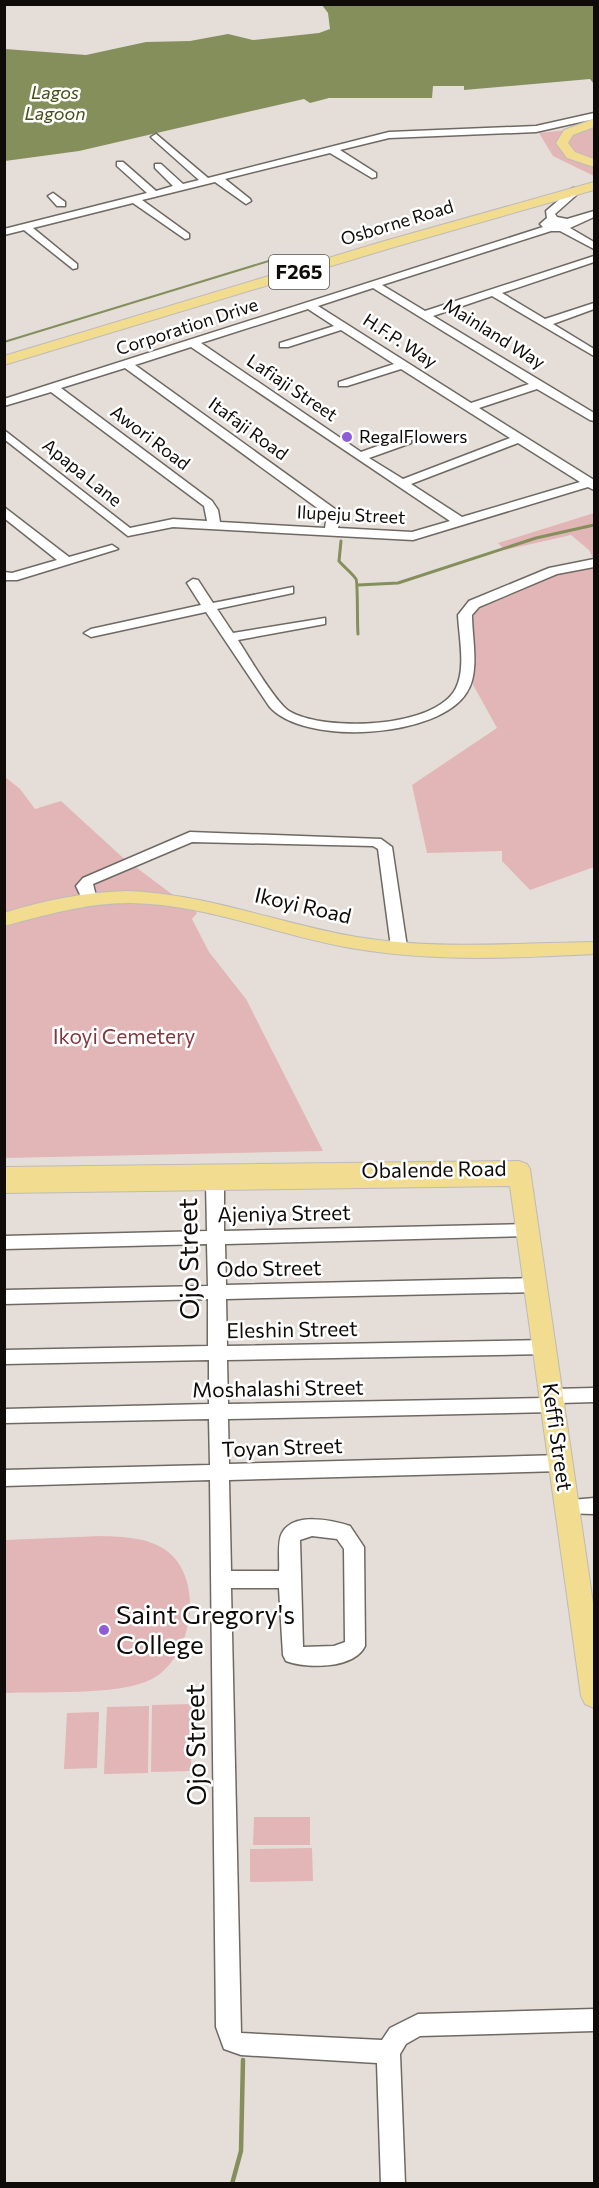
<svg xmlns="http://www.w3.org/2000/svg" width="599" height="2188" font-family="Commissioner,sans-serif">
<style>
.green{fill:#e2b5b6}
.water{fill:#848f5c}
.lines{fill:none;stroke-linecap:round;stroke-linejoin:round}
.stream-far2{stroke:#848f5c;stroke-width:2}
.stream-far1{stroke:#848f5c;stroke-width:3}
.stream{stroke:#848f5c;stroke-width:4.5}
.minor-casing{stroke:#6f6963;stroke-width:3}
.major-casing{stroke:#bcbbba;stroke-width:2}
.minor{fill:#fff;fill-rule:evenodd}
.major{fill:#f2dc90;fill-rule:evenodd}
.poi-dot{fill:#8e5cd5;stroke:#fff;stroke-width:2}
.labels{text-anchor:middle;stroke-width:5;stroke-linejoin:round;paint-order:stroke}
.far-water-label{font-size:18px;font-style:italic;fill:#465015;stroke:#fff}
.far-street-label{font-size:18px;fill:#0e0b09;stroke:#fff}
.far-poi-label{font-size:18px;fill:#0e0b09;stroke:#fff;text-anchor:start}
.shield{fill:#fff;stroke:#565453;stroke-width:1.5}
.shield-label{font-size:20px;font-weight:bold;fill:#0e0b09}
.street-label{font-size:21px;fill:#0e0b09;stroke:#fff}
.park-label{font-size:21px;fill:#81373e;stroke:#fff}
.near-street-label{font-size:26px;fill:#0e0b09;stroke:#fff}
.near-poi-label{font-size:26px;fill:#0e0b09;stroke:#fff;text-anchor:start}
</style>
<rect width="100%" height="100%" fill="#e5ded8"/>
<!-- green -->
<path class="green" d="M594,127V176L553,156L539,133Z
M594,513V560L589,550L571,535L505,550L498,543Z
M594,567V867L530,890L502,861V851L427,853L412,785L497,728L471,681L474,611L558,574Z
M4,776L20,789L35,809L61,801L121,856L197,913L192,919L209,952L246,999L323,1151L5,1158Z
M101,1536C124,1537 148,1537 167,1551C206,1581 192,1660 150,1680C116,1696 43,1691 5,1693V1540Z
M192,1704L191,1771L151,1772L152,1705Z
M149,1706L148,1773L104,1774L107,1707Z
M99,1712L97,1768L64,1769L67,1713Z
M254,1817H310V1845H253Z
M312,1848L313,1881L250,1882V1849Z"/>
<!-- water -->
<path class="water" d="M322,5H594V84L590,79L464,90V86H433L432,98H329L310,103L304,99L79,151L5,161V49L86,55L146,42L190,41L228,34L253,40L319,33L330,29L328,13Z"/>
<g class="lines">
<!-- stream-far2 -->
<path class="stream-far2" d="M4,342L272,260"/>
<!-- stream-far1 -->
<path class="stream-far1" d="M341,541L339,561C344,567 352,573 356,579C358,582 357,625 358,634
M358,585L398,583L536,538L594,525"/>
<!-- stream -->
<path class="stream" d="M232,2184L241,2151L243,2060"/>
<!-- minor casing -->
<g class="minor-casing">
<path id="minor" d="M594,113V119L536,132L389,138L340,150L376,173V177L372,178L330,153L225,179L250,199L251,201L246,204L215,182L142,200L189,234V238L185,239L133,203L33,228L77,264V268L73,269L24,230L4,235V229L147,193L117,166V162H123L156,191L173,186L155,168V164H161L183,184L199,180L153,139L151,137L156,134L208,178L389,132L536,126Z
M573,188L582,190L555,214L557,217L567,219L594,211V217L570,228L594,242V249L560,231H551L382,285L425,311L594,256V262L502,293L545,319L594,303V309L553,324L594,349V356L492,296L433,316L594,413V421L590,420L537,389L479,408L594,480V490L588,487L413,540L173,527L128,536L4,439V430L130,528L173,519L207,521L204,506L51,392L4,406V399L543,227L540,224L547,218L546,211ZM373,288L529,384L471,403L318,306ZM308,309L334,326L280,343V347H288L341,330L394,364L339,382V386H347L401,369L510,438L403,479L369,458L411,443V437H403L361,452L201,343ZM191,347L450,521L412,532L338,528L340,516L335,509L135,365ZM125,368L327,515L325,528L220,522L218,510L212,501L61,388ZM518,443L580,482L462,517L411,484Z
M53,193L65,202V206H57L48,196Z
M4,507L69,557L112,545L118,549L17,580H4V572L12,573L57,560L4,518Z
M594,559V567L557,574L479,607L472,615C472,638 480,672 467,692C440,738 303,747 269,706L206,612L91,637L84,633L91,629L201,605L187,583L193,579L198,580L213,603L293,587V593L217,609L233,633L325,618V624L238,640C249,657 275,702 289,711C323,732 436,729 456,688C466,668 459,637 458,615L469,601L549,568Z
M190,832L381,839L392,847L407,947L399,952L391,947L378,849L373,846L192,842L93,884L97,900L94,903H84L76,886L83,878Z
M215,1177L221,1179L224,1183V1231L528,1224L534,1225L537,1230L534,1235L528,1236L225,1244L226,1285L536,1278L542,1280L545,1285L542,1290L536,1292L226,1299L227,1346L545,1340L551,1342L554,1347L551,1352L545,1354L227,1360L228,1404L544,1398L545,1391L552,1389L594,1388V1402L560,1403L559,1410L552,1412L228,1419L229,1464L561,1455L568,1458L571,1463L568,1468L561,1471L229,1480L231,1571H279C280,1561 277,1542 282,1533C293,1512 332,1520 350,1526L364,1547L365,1646C354,1669 307,1669 286,1661L283,1655L279,1588H231L241,2033L382,2040L390,2028L418,2014L594,2009V2031L420,2036L406,2044L400,2054L405,2184H381L377,2063L241,2055L224,2049L216,2027L210,1480L4,1486V1470L210,1465L209,1419L4,1423V1409L209,1404V1360L4,1364V1350L208,1346V1299L4,1304V1290L208,1286L207,1244L4,1249V1236L207,1231L206,1183L209,1179ZM312,1536L337,1539L344,1549L345,1642L334,1646L303,1647L300,1540Z
M594,1498V1514L560,1513L557,1507L560,1501Z"/>
</g>
<!-- major casing -->
<g class="major-casing">
<path id="major" d="M594,119V127L573,135L568,143L575,152L594,159V167L567,158L556,143L564,130Z
M594,182V190L391,248L4,365V356L381,242Z
M128,891C207,894 280,924 357,937C435,950 515,943 594,942V954C516,958 435,962 357,949C281,937 208,904 130,903C86,903 46,915 4,926V913C45,900 86,892 128,891Z
M519,1161L527,1164L530,1169L594,1610V1708L585,1704L581,1696L510,1186L4,1193V1167Z"/>
</g>
<!-- minor -->
<use href="#minor" class="minor"/>
<!-- major -->
<use href="#major" class="major"/>
</g>
<!-- markers -->
<g class="poi-dot">
<circle cx="347" cy="437" r="6"/>
<circle cx="104" cy="1630" r="6"/>
</g>
<g class="labels">
<!-- far-water labels -->
<g class="far-water-label">
<text x="55" y="99">Lagos<tspan x="55" dy="21">Lagoon</tspan></text>
</g>
<!-- far-street labels -->
<g class="far-street-label">
<text transform="translate(397 223) rotate(-17)" y="6">Osborne Road</text>
<text transform="translate(187 327) rotate(-18)" y="6">Corporation Drive</text>
<text transform="translate(494 334) rotate(32)" y="6">Mainland Way</text>
<text transform="translate(400 341) rotate(33)" y="6">H.F.P. Way</text>
<text transform="translate(292 388) rotate(34)" y="6">Lafiaji Street</text>
<text transform="translate(248 429) rotate(36)" y="6">Itafaji Road</text>
<text transform="translate(150 438) rotate(37)" y="6">Awori Road</text>
<text transform="translate(82 473) rotate(39)" y="6">Apapa Lane</text>
<text transform="translate(351 515) rotate(3)" y="6">Ilupeju Street</text>
</g>
<!-- far-poi labels -->
<g class="far-poi-label">
<text x="359" y="443">RegalFlowers</text>
</g>
<!-- shield labels -->
<rect class="shield" x="269" y="255" width="60" height="34" rx="4.5"/>
<g class="shield-label">
<text x="299" y="279">F265</text>
</g>
<!-- street labels -->
<g class="street-label">
<text transform="translate(303 906) rotate(13)" y="7">Ikoyi Road</text>
<text transform="translate(434 1170) rotate(-1)" y="7">Obalende Road</text>
<text transform="translate(284 1214) rotate(-1)" y="7">Ajeniya Street</text>
<text transform="translate(269 1269) rotate(-1)" y="7">Odo Street</text>
<text transform="translate(292 1330) rotate(-1)" y="7">Eleshin Street</text>
<text transform="translate(278 1389) rotate(-1)" y="7">Moshalashi Street</text>
<text transform="translate(557 1437) rotate(82)" y="7">Keffi Street</text>
<text transform="translate(282 1448) rotate(-2)" y="7">Toyan Street</text>
</g>
<!-- park labels -->
<g class="park-label">
<text x="124" y="1044">Ikoyi Cemetery</text>
</g>
<!-- near-street labels -->
<g class="near-street-label">
<text transform="translate(189 1259) rotate(-91)" y="9">Ojo Street</text>
<text transform="translate(196 1745) rotate(-91)" y="9">Ojo Street</text>
</g>
<!-- near-poi labels -->
<g class="near-poi-label">
<text x="116" y="1624">Saint Gregory's<tspan x="116" dy="30">College</tspan></text>
</g>
</g>
<!-- border -->
<rect width="599" height="2188" fill="none" stroke="#0e0b09" stroke-width="12"/>
</svg>
